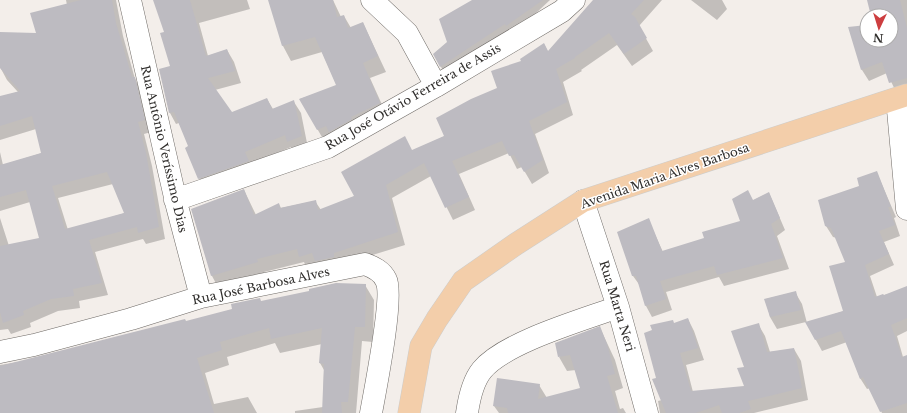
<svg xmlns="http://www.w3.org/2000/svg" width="907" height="413" font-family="'Libre Baskerville',serif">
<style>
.shadow{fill:#0003;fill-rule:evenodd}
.building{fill:#bdbbc1;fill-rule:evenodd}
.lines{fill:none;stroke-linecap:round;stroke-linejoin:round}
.minor-casing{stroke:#6e6a66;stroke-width:23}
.highway-casing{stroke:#cdcdcc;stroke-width:23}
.minor{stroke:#fff;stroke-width:22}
.highway{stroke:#f3ceaa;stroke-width:22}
.labels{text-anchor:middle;stroke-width:3;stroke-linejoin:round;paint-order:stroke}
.street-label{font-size:12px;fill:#302e2c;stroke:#fff}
</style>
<rect width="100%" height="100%" fill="#f3eeea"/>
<!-- shadow -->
<path class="shadow" d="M66,0H116L123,36L135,79L141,90L151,132L144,134L152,166L165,239L146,244L143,239L95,252L108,295L79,301L80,308L58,311L30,323L31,327L11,334L8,329L0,330V218L9,246L41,239L30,202L0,211V152L3,165L42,153L36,129L0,140V97L18,92L7,80L0,67V33L38,34L67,5ZM113,184L125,213L68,230L58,198Z
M155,0H247L250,9L199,23L208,56L227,50L234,62L241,83L215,90L232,113L267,99L273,109L294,102L301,113L308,148L295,153L291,147L251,164L206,190L199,178L190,147L179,123L176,124L170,113L171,67L165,33Z
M316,0H333L341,17L344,16L351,28L363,23L386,72L370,78L388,118L326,144L300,99L337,86L322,52L291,61L283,46L273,12Z
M474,0H550L534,15L535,23L447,78L434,54L448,42Z
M594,0H662L639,26L653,51L632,66L617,45L581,70L582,71L563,82L573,115L535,134L549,173L532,184L522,167L517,169L509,153L459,174L475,210L453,220L431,176L392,198L405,245L340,265L307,269L304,262L264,272L265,275L219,289L212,276L192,210L244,190L256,215L279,204L281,208L315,201L321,210L355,196L412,151L445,136L498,89L522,61L544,44L548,52Z
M691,0H722L727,9L717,20Z
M868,0H907V91L897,94L887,73L869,81L862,70L849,28L867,26V40H891V16H872Z
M877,173L896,217L894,218L900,236L884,242L894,265L870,276L877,297L907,289V331L897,336L903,357L907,356V413H882L870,388L867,389L860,378L847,342L822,351L806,322L777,329L770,317L766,299L795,292L802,304L807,323L844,311L847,263L837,238L833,237L826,226L861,186Z
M769,193L785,230L777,236L789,269L724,286L719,277L666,292L672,310L652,317L646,306L641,287L633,276L618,233L648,219L663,252L705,239L742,222L752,201Z
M365,285L374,300L373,342L362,341L356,413H295V411L323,407L324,370L320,363L322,344L280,353L275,343L227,357L229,365L205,373L214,404L248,397L257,413H0V365L24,361L186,322L261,302Z
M688,319L694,331L704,360L686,365L693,392L746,387L745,368L758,324L765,336L770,352L794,349L801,361L808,400L754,413H660L658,401L662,400L657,379L674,324Z
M600,328L615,360L623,388L615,391L620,409L623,408L626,413H499L494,406L539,385L547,398L581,389L576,370L567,371L559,357Z"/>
<!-- building -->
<path class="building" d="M81,0H112L116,23L132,77H135L145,120L138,122L146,153L159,227L138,233L137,227L89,240L102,283L73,289L74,296L51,299L23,311L24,315L3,323L0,312V246L39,238L26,190L0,197V165L41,153L32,116L0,126V96L20,91L0,68V32L36,33L30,13ZM107,172L124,213L65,229L52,186Z
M153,0H190L206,56L227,49L235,71L208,78L232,112L267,98L272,109L294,100L302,136L287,142L285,135L245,152L249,161L198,179L185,148L188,146L174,112L169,113L159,69L170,66L160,33L164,32Z
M268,0H333L337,17L344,15L348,28L363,22L378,56L363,63L380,103L351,117L352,119L329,132L326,126L317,130L299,99L336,85L315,37L282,46Z
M472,0H543L506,26L505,24L440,67L433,54L447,42L439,19Z
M593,0H644L631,14L635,17L647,38L624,54L609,33L575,57V58L556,69L567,102L529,121L543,160L524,172L514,155L509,156L502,141L452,161L469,197L445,208L424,163L386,185L398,232L334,253V257L315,261L312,253L299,257L297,249L257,259L258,262L211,276L191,209L244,189L254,215L279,203L280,208L316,200L318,210L354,196L341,172L405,136L412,150L444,136L436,118L471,99L497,88L491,71L521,61L520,59L544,43L548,51Z
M867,0H900L907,28V78L889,83L882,62L861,70L848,27L867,25V40H891V16H871Z
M877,171L891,207H888L895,225L879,231L889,254L865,265L875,297L883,294L884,295L907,286V318L891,325L902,357L907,355V403L880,412L863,377L860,379L841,331L815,340L805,322L843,311L829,266L845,262L831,228L825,226L818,200L859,186L857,178Z
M748,190L753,200L769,192L780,218L771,224L783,258L717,275L714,266L660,281L666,299L645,306L636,276H632L617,232L649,218L662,251L704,238L702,232L740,221L732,199Z
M336,283L366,284L365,327H355L348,402H341L342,413H322L324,364L319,363L322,328L271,339L269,328L220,342L222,350L197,358L214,413H0V366L185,319L186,321L232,309L231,304L260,298L261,301L309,291V289Z
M796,291L801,310L770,317L764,299Z
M688,318L698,348L680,353L691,391L744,386L737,368L744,367L731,331L759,323L767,352L794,348L802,388L748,401L751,409L739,413H722L719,405L696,413H666L652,379L656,378L644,333L652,330L650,325L673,320L674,323Z
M600,326L607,344L615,374L607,376L618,413H508L507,408L493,406L497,378L540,384L538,399L580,388L570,355L558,357L555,343Z"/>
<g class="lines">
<!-- minor casing -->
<g class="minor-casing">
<path id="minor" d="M130,0L177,206L201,297
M372,0L407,33L436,86
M897,99L907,209
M175,200L328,147L436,86L562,11L574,0
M583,201L618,307L647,413
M0,352L34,345L131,319L201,297L365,264C373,267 382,271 386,280C394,295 375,391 371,413
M467,413C469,399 473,381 482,370C505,342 583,320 618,307"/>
</g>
<!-- highway casing -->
<g class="highway-casing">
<path id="highway" d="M409,413L421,346L437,319L463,281L516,244L583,201L907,95"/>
</g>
<!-- minor -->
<use href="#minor" class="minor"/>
<!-- highway -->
<use href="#highway" class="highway"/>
</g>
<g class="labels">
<!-- street labels -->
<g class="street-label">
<text transform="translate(413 97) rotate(-30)" y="4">Rua José Otávio Ferreira de Assis</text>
<text transform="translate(164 149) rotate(77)" y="4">Rua Antônio Veríssimo Dias</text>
<text transform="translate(665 176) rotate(-19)" y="4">Avenida Maria Alves Barbosa</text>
<text transform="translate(261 286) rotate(-12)" y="4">Rua José Barbosa Alves</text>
<text transform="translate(617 306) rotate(73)" y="4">Rua Marta Neri</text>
</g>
</g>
<!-- north arrow -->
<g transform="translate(879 28) rotate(184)"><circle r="19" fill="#ffffff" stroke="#acabab"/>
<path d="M0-3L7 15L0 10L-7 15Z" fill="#cd3e40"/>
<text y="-6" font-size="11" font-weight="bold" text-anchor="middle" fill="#302e2c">N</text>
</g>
</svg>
